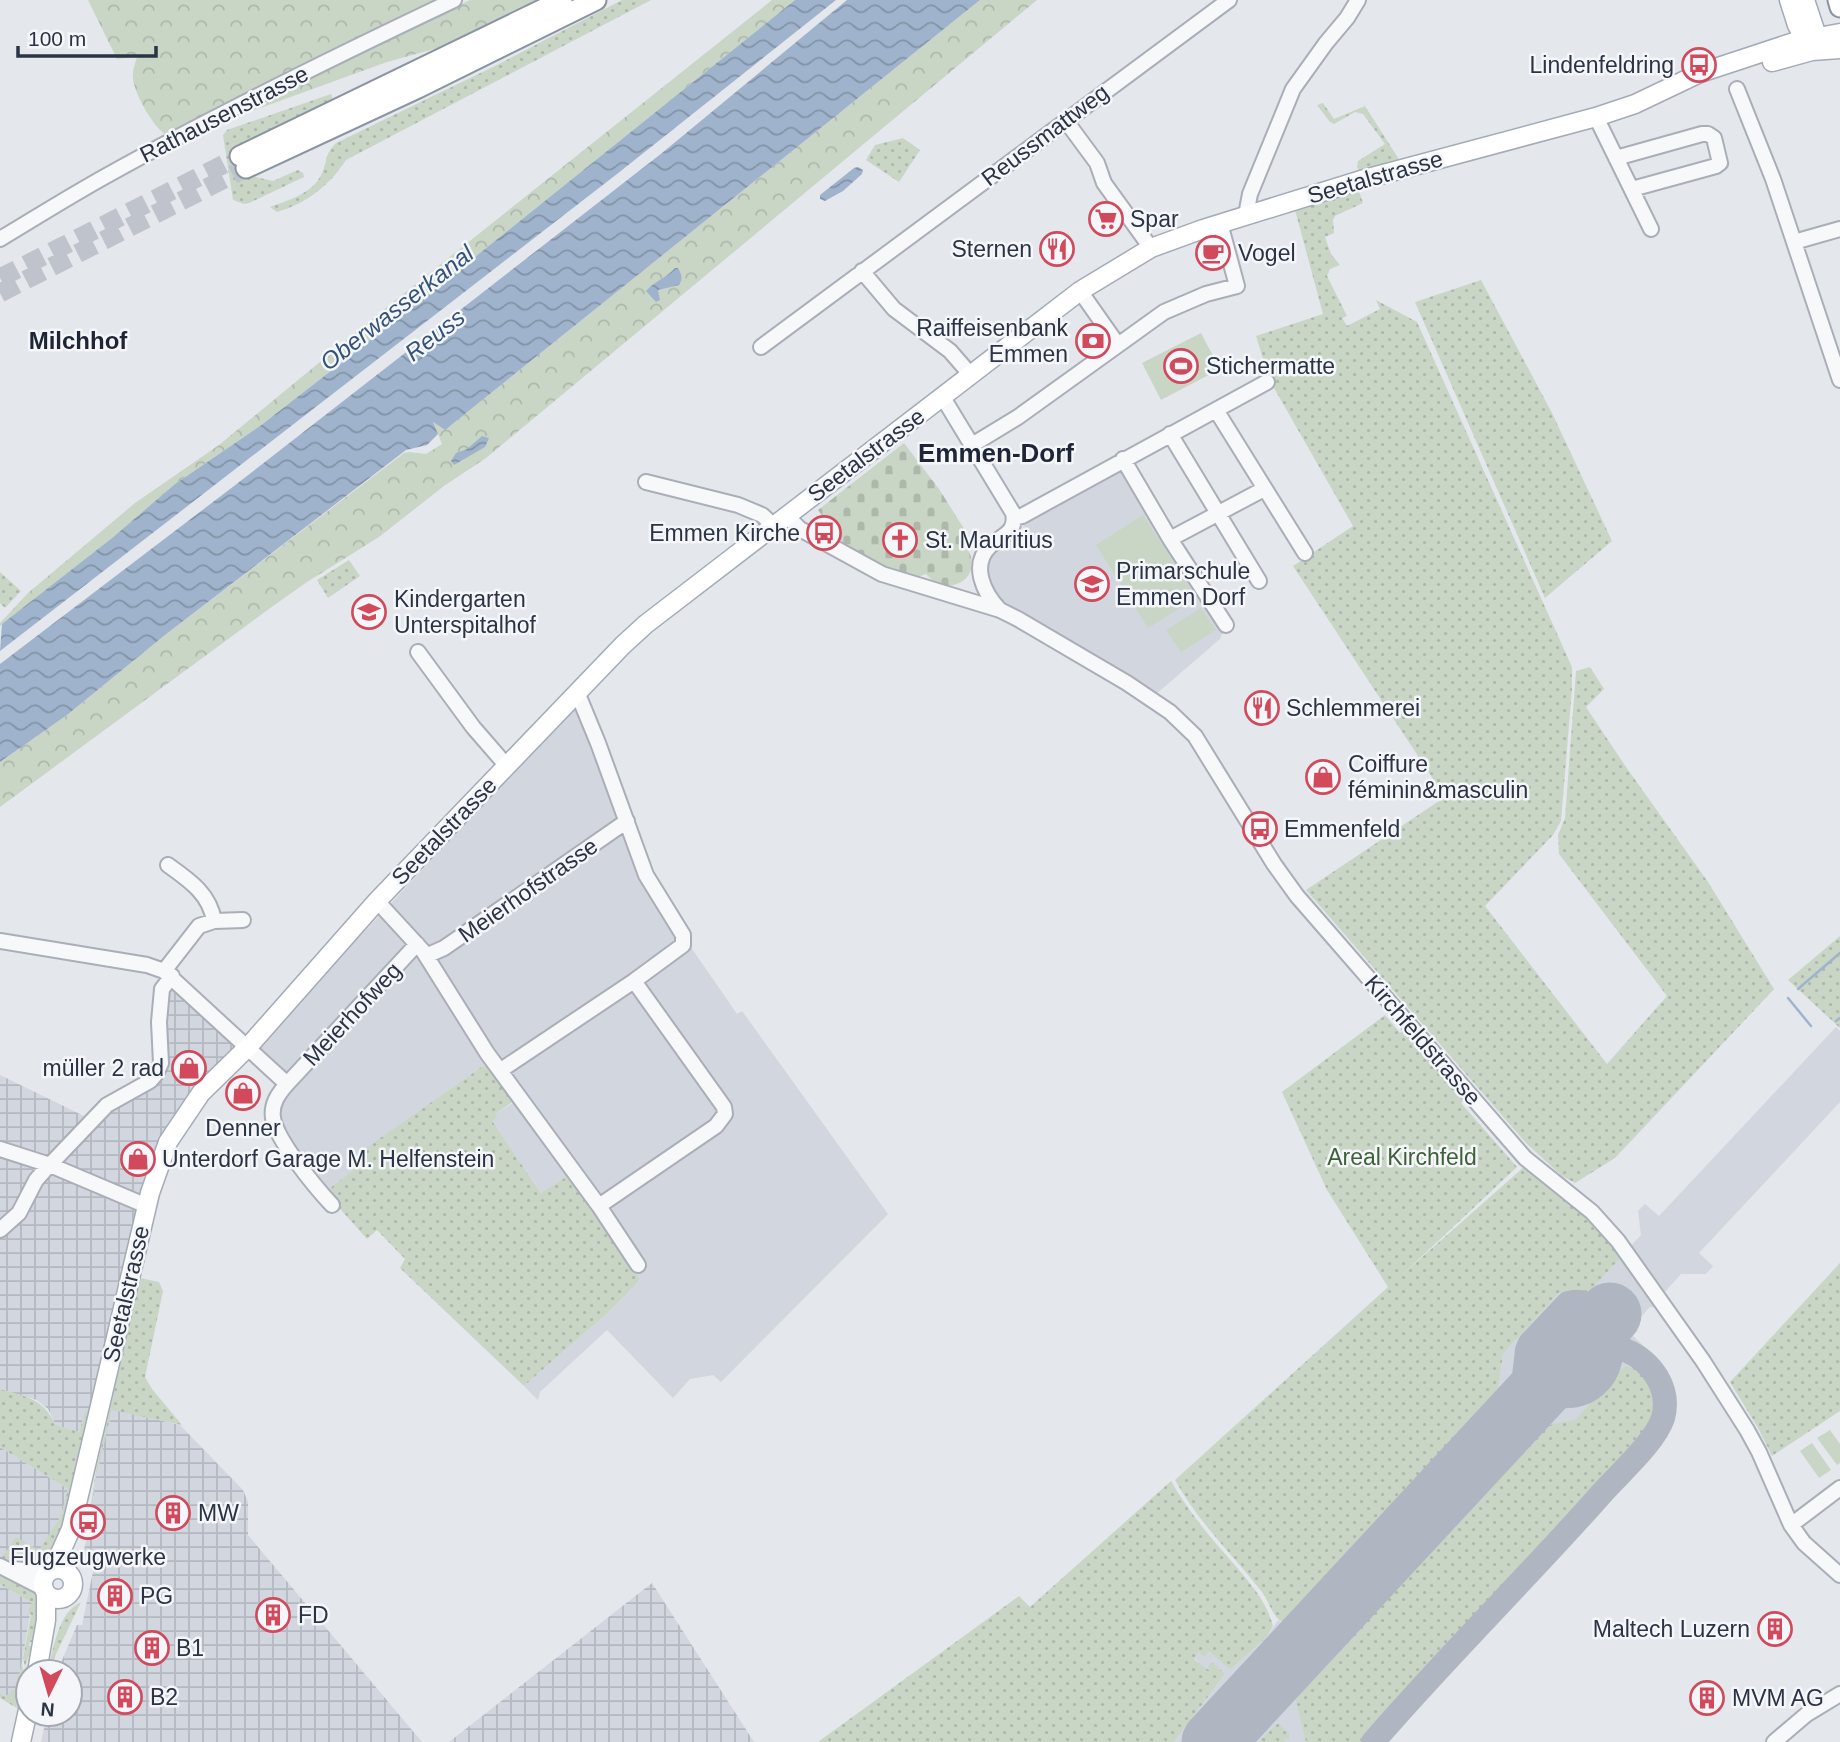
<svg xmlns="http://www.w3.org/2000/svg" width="1840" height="1742" font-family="Helvetica,sans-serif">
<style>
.built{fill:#d2d6de}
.industrial{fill:url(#industrial-grid)}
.green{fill:url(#green-dots)}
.forest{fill:url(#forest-crowns)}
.cemetery{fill:url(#cemetery-stones)}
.pitch{fill:#c9d6c5}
.water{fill:url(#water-waves)}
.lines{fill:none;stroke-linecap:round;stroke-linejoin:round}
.stream{stroke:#9fb4cc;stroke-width:2.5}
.taxiway{stroke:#b0b6c1;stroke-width:24}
.runway{stroke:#b0b6c1;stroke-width:63}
.highway-tunnel{stroke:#bfc3cb;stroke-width:19;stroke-dasharray:19 10;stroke-linecap:butt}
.minor-casing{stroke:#a9aeb7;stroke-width:18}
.major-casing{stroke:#a3abb8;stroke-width:21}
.highway-casing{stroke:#8b94a3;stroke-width:23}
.minor{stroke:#f7f8fa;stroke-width:14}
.major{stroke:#fff;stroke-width:18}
.highway{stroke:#fff;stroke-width:19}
.labels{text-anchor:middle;stroke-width:5;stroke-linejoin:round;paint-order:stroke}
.poi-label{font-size:23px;fill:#2b3445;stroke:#f4f6f9;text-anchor:start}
.street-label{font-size:23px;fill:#2b3445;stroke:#f4f6f9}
.park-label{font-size:23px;fill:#3f6138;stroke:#f4f6f9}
.water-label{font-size:24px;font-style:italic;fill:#34527a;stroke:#f4f6f9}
.neighbourhood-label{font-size:24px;font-weight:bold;fill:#1d2536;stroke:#f4f6f9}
.quarter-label{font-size:26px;font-weight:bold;fill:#1d2536;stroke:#f4f6f9}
</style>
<defs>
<pattern id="industrial-grid" width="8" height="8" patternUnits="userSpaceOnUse" patternTransform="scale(1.75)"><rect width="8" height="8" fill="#d2d6de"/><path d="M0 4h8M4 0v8" fill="none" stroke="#b4b8c0"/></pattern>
<pattern id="green-dots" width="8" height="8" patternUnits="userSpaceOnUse" patternTransform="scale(1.75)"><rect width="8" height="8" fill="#c9d6c5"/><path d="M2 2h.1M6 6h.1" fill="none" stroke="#adb8ab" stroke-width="1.8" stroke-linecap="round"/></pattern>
<pattern id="forest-crowns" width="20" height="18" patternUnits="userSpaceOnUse" patternTransform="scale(1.75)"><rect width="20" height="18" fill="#c9d6c5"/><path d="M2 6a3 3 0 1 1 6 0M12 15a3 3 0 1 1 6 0" fill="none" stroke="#adb8ab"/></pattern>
<pattern id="cemetery-stones" width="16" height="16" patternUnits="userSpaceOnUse" patternTransform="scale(1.75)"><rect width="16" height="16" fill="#c9d6c5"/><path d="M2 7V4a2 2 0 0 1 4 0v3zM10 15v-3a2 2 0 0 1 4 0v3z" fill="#adb8ab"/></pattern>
<pattern id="water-waves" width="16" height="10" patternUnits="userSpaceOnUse" patternTransform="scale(1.75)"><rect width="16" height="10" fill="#9fb4cc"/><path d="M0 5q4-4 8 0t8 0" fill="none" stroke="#8293a7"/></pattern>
</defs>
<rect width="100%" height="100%" fill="#e4e7ec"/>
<!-- built -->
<path class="built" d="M1120,463L1224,629L1220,639L1155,695L1126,675L1003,602L990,590L985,579L988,555L999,545L1022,532L1025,518Z
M588,694L590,709L642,856L688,943L737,1014L742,1011L888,1214L721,1382L713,1375L690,1379L673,1398L607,1330L540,1392L538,1400L524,1386L612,1309L640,1280L569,1177L542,1194L491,1120L495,1114L513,1103L491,1068L483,1066L360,1153L363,1160L361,1164L325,1192L280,1139L274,1079L248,1055Z
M1836,1027L1840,1031V1102L1699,1253L1713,1266L1706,1274H1681L1662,1295L1660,1308L1650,1307L1628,1331L1661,1363L1674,1391L1676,1403L1674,1415L1667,1432L1658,1445L1647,1453L1381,1742H1174L1225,1674L1208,1671L1194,1658L1199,1652L1209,1651L1230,1670L1266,1638L1278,1620L1284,1623L1498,1391L1503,1354L1559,1293H1588L1641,1235L1638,1211L1645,1204L1659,1216Z"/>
<!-- industrial -->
<path class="industrial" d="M172,976L248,1047L201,1093L147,1206L56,1168L107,1105L156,1074L159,1022Z
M0,1075L88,1118L50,1156L34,1167L33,1175L48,1176L54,1173L132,1207L135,1211V1218L93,1409L85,1413L79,1432L56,1425L48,1409L37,1400L0,1389Z
M112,1409L180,1425L243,1490L248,1502V1535L422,1742H41L47,1714H70V1672H57L77,1625H82L96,1557L83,1554L91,1520L95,1481Z
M0,1447L68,1489L61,1516L39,1551L7,1553L0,1560Z
M652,1583L754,1742H449Z
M0,1584L32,1603L20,1673L16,1678L21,1684L5,1697L0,1692Z"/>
<!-- green -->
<path class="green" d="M622,0H651L346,160C330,185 306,204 277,212L270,207C289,200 314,193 322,173C328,160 324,155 336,143L501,63Z
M331,94L333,100L237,147L246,175L273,181L298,170L303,173L304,177L249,203L244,204L233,200L223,135L227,130Z
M1323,103L1334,119L1365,106L1400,161L1360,172L1357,167L1358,161L1385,144L1363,114L1355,112L1334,124L1330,122L1317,105Z
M903,138L920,150L899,182L866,160L875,145Z
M1359,191L1363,203L1335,216L1333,220L1334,233L1325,237L1331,254L1340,265L1330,269L1327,276L1347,316L1342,318L1347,326L1380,309L1376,300L1417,322L1572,667V689L1561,821L1553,835L1485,906L1607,1064L1667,996L1559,854L1558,835L1565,818L1576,671L1590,667L1604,689L1586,707L1626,767L1708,882L1774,989L1615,1158L1575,1183L1562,1176L1526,1143L1306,890L1445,797L1293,566L1353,526L1270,381L1256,336L1323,314L1295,210Z
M1481,280L1552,413L1612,541L1545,598L1415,302Z
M349,560L360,576L328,598L317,580Z
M0,572L21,591L5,608L0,603Z
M1840,936V1028L1788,980Z
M1385,1015L1400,1033L1404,1030L1465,1100L1461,1103L1517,1167L1403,1274L1525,1166L1586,1214L1623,1255L1588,1293H1559L1503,1354L1498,1391L1284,1623C1272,1617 1270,1603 1262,1592C1233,1555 1198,1522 1175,1480L1388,1287L1327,1190L1282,1092Z
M483,1066L491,1068L514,1101L495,1114L497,1117L492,1121L541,1193L568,1176L640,1280L612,1309L524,1386L400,1268L405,1259L377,1230L367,1239L325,1192L361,1164L363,1160L359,1153Z
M1840,1263V1411L1772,1456L1758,1428L1730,1382Z
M140,1278L159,1282L163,1291L145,1377L152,1389L182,1425L112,1410L95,1481L91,1520L89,1519L96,1470Z
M1625,1366C1655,1371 1662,1404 1650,1428L1362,1742H1306L1296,1700L1315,1671L1540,1427L1575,1420Z
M0,1389C29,1398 41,1397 56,1425L79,1432L85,1412L91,1409L62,1535L47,1563C30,1568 15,1566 0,1560L16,1537L39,1550L61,1516L68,1489L0,1447Z
M1171,1481C1188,1511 1210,1537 1233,1563C1250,1583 1266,1600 1273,1626L1266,1638L1230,1670L1209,1651L1204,1657L1199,1652L1194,1659L1208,1670L1210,1669L1207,1667L1212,1662L1225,1674L1174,1742H818L1019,1596L1030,1607Z
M0,1573C46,1596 44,1591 33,1642H30L29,1646H32L25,1667L23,1658L31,1615L28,1610L32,1603L0,1584Z
M81,1602L56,1654L51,1672H48C53,1650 58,1612 81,1602Z
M22,1662L23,1670L29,1664L20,1710L0,1698V1692L5,1697L20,1684L16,1678L20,1673Z
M1278,1723L1289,1733V1740L1286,1738L1283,1740L1286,1742H1258Z"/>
<!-- forest -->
<path class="forest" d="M88,0H443L168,136C154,129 135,95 133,79C132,71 135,64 137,57L117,59Z
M470,0H536L452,44L387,62L241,115L239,111Z
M772,0H795L404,314L260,426L175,484L112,538L0,626V623L28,593L135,503L219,445L377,315Z
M980,0H1037L486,458L444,486L379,537L307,582L273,606L0,807V762L67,715L165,635L404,453L409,452L426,454L442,444L433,422L445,430Z"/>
<!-- cemetery -->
<path class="cemetery" d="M904,443L939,489L975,546L968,550C984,577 948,600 926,574L915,578L888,570L847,549L818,510Z"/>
<!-- pitch -->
<path class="pitch" d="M1201,333L1220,369L1161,400L1142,363Z
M1143,515L1196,598L1148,628L1096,545Z
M1201,608L1216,630L1181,652L1166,630Z
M1830,1430L1840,1444V1463L1837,1465L1817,1438Z
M1812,1443L1831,1470L1819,1478L1800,1451Z"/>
<!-- water -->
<path class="water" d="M795,0H836L617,174L0,651L2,624L112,538L175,484L260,426L404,314Z
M847,0H980L445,430L433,422L438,434L427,445L406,450L165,635L67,715L0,762V664L234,486L662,153Z
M858,167L863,170L862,174L843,191L825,201L820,199V195L854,168Z
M675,268H678C682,275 683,278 679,285L658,290L660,300L656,302L646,291C655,281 666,278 675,268Z
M482,436L489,438L485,447L454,465L451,461L456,453L467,449Z"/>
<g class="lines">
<!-- stream -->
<path class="stream" d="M1798,989L1840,953
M1788,998L1811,1026
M1836,1021L1840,1018"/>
<!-- taxiway -->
<path class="taxiway" d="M1517,1414L1521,1403L1527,1350L1530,1343L1568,1303C1606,1292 1629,1358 1595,1386C1572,1406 1546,1388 1528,1401
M1373,1742C1447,1656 1528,1577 1603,1492C1621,1472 1655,1442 1663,1418C1671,1389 1652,1361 1625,1350C1601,1341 1580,1353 1560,1365"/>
<!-- runway -->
<path class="runway" d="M1213,1742L1610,1314"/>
<!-- highway-tunnel -->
<path class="highway-tunnel" d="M0,278L240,156
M0,293L246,168"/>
<!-- minor casing -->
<g class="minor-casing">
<path id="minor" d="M1737,89L1773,179L1840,380
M1596,117L1651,229
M1066,121L1097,163L1104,183L1151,248
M1616,158L1702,134H1708L1714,138L1720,163L1716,166L1632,189
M1246,215L1250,194L1293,89L1326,43L1347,18L1358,0
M0,239C35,218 70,196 106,176C219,113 336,56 454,0
M1794,242L1840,229
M862,271L894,309L950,351L970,374
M1080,291L1118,345
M761,347L1229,0
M942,396L1013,513C1017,533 1002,535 990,546C970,565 984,593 999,609
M1216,410L1305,553
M1170,434L1259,581
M972,445L1018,417L1164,312L1206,294L1237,286L1220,223
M1123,459L1170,539L1226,625
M646,482L738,505L762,515L774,526
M787,516L800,529L882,574L1000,610L1018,619L1127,683L1170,712L1195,736L1274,864L1297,896L1525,1158L1592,1212L1618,1241L1703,1361L1747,1430L1759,1452L1791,1525L1804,1543L1840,1575
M1014,518L1022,516L1267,382
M1170,539L1264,489
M418,652L473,727L506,765
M168,865C189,880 210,894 214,921
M377,901L423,951L487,1053L599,1206L716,1126L725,1114L724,1107L634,981
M0,941L147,965L164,971L287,1084C278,1094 271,1104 273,1118C277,1141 316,1188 332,1205
M426,956L444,948L627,821
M164,971L199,926L214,921L243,920
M501,1070L634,981L683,945V935L646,875L598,743L577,692
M287,1084L417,944
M0,1149L50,1165L147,1206
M599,1206L638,1265
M0,1230L19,1213L36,1180L44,1171L107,1105L150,1081L156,1074L161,1063L159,1022L162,989L172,976
M1791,1525L1840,1488
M0,1566L43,1588
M13,1569L49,1572
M1774,1742L1807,1714L1840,1694"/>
</g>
<!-- major casing -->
<g class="major-casing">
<path id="major" d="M1789,0L1797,25L1810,48
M1805,0L1817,36L1814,48
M1772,62L1812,51L1840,49
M53,1569L71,1529L150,1193L168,1142L201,1093L248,1047L377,901L623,645L646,624L1080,291L1151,248L1203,229L1361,180L1596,117L1635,104L1700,73L1797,41L1840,33
M43 1584a15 15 0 1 1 30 0a15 15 0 1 1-30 0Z
M37,1672L46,1620V1593
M21,1742L28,1710"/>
</g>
<!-- highway casing -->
<g class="highway-casing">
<path id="highway" d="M1838,0L1840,7
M240,156L562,0
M246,168L418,88L596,0"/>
</g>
<!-- minor -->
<use href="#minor" class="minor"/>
<!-- major -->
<use href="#major" class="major"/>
<!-- highway -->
<use href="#highway" class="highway"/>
</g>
<!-- icons -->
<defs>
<g id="bus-ring" transform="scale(1.75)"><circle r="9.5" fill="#f4f6f9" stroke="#d1495b" stroke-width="1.5"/><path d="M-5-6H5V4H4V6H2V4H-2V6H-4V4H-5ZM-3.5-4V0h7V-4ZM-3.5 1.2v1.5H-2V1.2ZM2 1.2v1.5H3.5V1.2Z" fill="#d1495b"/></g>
<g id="supermarket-ring" transform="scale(1.75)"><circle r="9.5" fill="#f4f6f9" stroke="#d1495b" stroke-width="1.5"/><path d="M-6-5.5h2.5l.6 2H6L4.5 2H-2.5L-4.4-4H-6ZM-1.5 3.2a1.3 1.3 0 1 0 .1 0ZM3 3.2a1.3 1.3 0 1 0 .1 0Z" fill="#d1495b"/></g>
<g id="restaurant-ring" transform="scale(1.75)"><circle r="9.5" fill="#f4f6f9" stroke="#d1495b" stroke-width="1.5"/><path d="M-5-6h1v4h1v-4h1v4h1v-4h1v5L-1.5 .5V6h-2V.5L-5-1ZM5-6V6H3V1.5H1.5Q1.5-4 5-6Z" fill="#d1495b"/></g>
<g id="cafe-ring" transform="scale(1.75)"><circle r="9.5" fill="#f4f6f9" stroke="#d1495b" stroke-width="1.5"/><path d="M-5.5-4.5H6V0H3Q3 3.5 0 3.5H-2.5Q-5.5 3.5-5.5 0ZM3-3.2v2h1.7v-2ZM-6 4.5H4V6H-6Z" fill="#d1495b"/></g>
<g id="bank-ring" transform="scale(1.75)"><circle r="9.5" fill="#f4f6f9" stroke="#d1495b" stroke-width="1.5"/><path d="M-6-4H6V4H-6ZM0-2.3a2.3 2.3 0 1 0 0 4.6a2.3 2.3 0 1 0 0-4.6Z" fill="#d1495b"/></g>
<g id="stadium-ring" transform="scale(1.75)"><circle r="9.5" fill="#f4f6f9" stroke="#d1495b" stroke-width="1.5"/><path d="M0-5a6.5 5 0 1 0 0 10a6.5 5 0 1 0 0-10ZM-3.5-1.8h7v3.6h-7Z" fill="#d1495b"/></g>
<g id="church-ring" transform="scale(1.75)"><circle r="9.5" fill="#f4f6f9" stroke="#d1495b" stroke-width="1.5"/><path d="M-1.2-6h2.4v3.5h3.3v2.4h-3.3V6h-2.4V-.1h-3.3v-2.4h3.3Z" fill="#d1495b"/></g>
<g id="school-ring" transform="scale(1.75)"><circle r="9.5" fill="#f4f6f9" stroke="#d1495b" stroke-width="1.5"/><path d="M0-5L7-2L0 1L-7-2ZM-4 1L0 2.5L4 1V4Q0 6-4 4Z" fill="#d1495b"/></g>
<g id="shop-ring" transform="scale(1.75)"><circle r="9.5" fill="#f4f6f9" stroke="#d1495b" stroke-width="1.5"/><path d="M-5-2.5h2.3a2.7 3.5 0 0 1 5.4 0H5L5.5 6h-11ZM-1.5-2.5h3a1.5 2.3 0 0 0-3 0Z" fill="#d1495b"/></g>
<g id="building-ring" transform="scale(1.75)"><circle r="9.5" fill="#f4f6f9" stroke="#d1495b" stroke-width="1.5"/><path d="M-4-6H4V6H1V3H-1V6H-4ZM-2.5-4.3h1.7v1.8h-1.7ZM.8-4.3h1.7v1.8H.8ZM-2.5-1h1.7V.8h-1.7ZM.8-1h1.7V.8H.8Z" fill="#d1495b"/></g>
</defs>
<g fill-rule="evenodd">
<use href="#bus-ring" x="1699" y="65"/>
<use href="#supermarket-ring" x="1106" y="219"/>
<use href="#restaurant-ring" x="1057" y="249"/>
<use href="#cafe-ring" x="1213" y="253"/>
<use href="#bank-ring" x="1093" y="341"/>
<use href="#stadium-ring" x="1181" y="366"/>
<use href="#bus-ring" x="824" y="533"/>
<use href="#church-ring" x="900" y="540"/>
<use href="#school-ring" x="1092" y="584"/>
<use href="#school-ring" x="369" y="612"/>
<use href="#restaurant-ring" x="1262" y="708"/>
<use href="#shop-ring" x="1323" y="777"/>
<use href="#bus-ring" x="1260" y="829"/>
<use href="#shop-ring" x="189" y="1068"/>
<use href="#shop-ring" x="243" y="1093"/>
<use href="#shop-ring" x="138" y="1159"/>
<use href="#building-ring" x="173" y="1513"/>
<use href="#bus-ring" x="88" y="1522"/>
<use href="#building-ring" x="115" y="1596"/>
<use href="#building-ring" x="273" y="1615"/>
<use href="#building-ring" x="1775" y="1629"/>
<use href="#building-ring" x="152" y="1648"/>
<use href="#building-ring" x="125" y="1697"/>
<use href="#building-ring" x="1707" y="1698"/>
</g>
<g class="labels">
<!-- poi labels -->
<g class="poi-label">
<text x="1674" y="73" text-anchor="end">Lindenfeldring</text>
<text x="1130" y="227">Spar</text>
<text x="1032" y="257" text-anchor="end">Sternen</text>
<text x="1238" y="261">Vogel</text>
<text x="1068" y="336" text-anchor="end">Raiffeisenbank<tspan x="1068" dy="26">Emmen</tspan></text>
<text x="1206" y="374">Stichermatte</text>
<text x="800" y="541" text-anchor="end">Emmen Kirche</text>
<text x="925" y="548">St. Mauritius</text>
<text x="1116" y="579">Primarschule<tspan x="1116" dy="26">Emmen Dorf</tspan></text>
<text x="394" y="607">Kindergarten<tspan x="394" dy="26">Unterspitalhof</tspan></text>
<text x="1286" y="716">Schlemmerei</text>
<text x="1348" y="772">Coiffure<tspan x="1348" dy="26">féminin&amp;masculin</tspan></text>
<text x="1284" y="837">Emmenfeld</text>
<text x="164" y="1076" text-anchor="end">müller 2 rad</text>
<text x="243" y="1136" text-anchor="middle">Denner</text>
<text x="162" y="1167">Unterdorf Garage M. Helfenstein</text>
<text x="198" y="1521">MW</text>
<text x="88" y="1565" text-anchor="middle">Flugzeugwerke</text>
<text x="140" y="1604">PG</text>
<text x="298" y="1623">FD</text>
<text x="1750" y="1637" text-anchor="end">Maltech Luzern</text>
<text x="176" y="1656">B1</text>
<text x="150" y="1705">B2</text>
<text x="1732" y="1706">MVM AG</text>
</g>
<!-- street labels -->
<g class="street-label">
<text transform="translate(224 114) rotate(-27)" y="8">Rathausenstrasse</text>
<text transform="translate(1045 135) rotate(-37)" y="8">Reussmattweg</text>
<text transform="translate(1375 177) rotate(-16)" y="8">Seetalstrasse</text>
<text transform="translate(866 455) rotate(-37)" y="8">Seetalstrasse</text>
<text transform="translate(444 831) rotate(-46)" y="8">Seetalstrasse</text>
<text transform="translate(528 890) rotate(-35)" y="8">Meierhofstrasse</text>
<text transform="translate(352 1014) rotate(-47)" y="8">Meierhofweg</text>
<text transform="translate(1423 1040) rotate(49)" y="8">Kirchfeldstrasse</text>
<text transform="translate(126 1294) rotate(-77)" y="8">Seetalstrasse</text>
</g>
<!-- park labels -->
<g class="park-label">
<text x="1402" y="1165">Areal Kirchfeld</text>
</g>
<!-- water labels -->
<g class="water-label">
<text transform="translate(397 308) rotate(-38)" y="8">Oberwasserkanal</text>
<text transform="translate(435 335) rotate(-38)" y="8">Reuss</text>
</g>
<!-- neighbourhood labels -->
<g class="neighbourhood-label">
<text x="78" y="349">Milchhof</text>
</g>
<!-- quarter labels -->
<g class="quarter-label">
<text x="996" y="462">Emmen-Dorf</text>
</g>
</g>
<!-- north arrow -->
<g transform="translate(49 1693) rotate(185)"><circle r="33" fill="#f4f6f9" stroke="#a4a8b1" stroke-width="2"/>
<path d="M0-5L12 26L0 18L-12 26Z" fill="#d1495b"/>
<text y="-10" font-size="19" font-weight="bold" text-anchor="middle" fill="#2b3445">N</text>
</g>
<!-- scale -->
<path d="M18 46v10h138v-10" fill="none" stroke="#2b3445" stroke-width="3.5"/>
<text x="28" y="46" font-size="21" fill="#2b3445" stroke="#f4f6f9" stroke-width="5" paint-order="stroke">100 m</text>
</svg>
